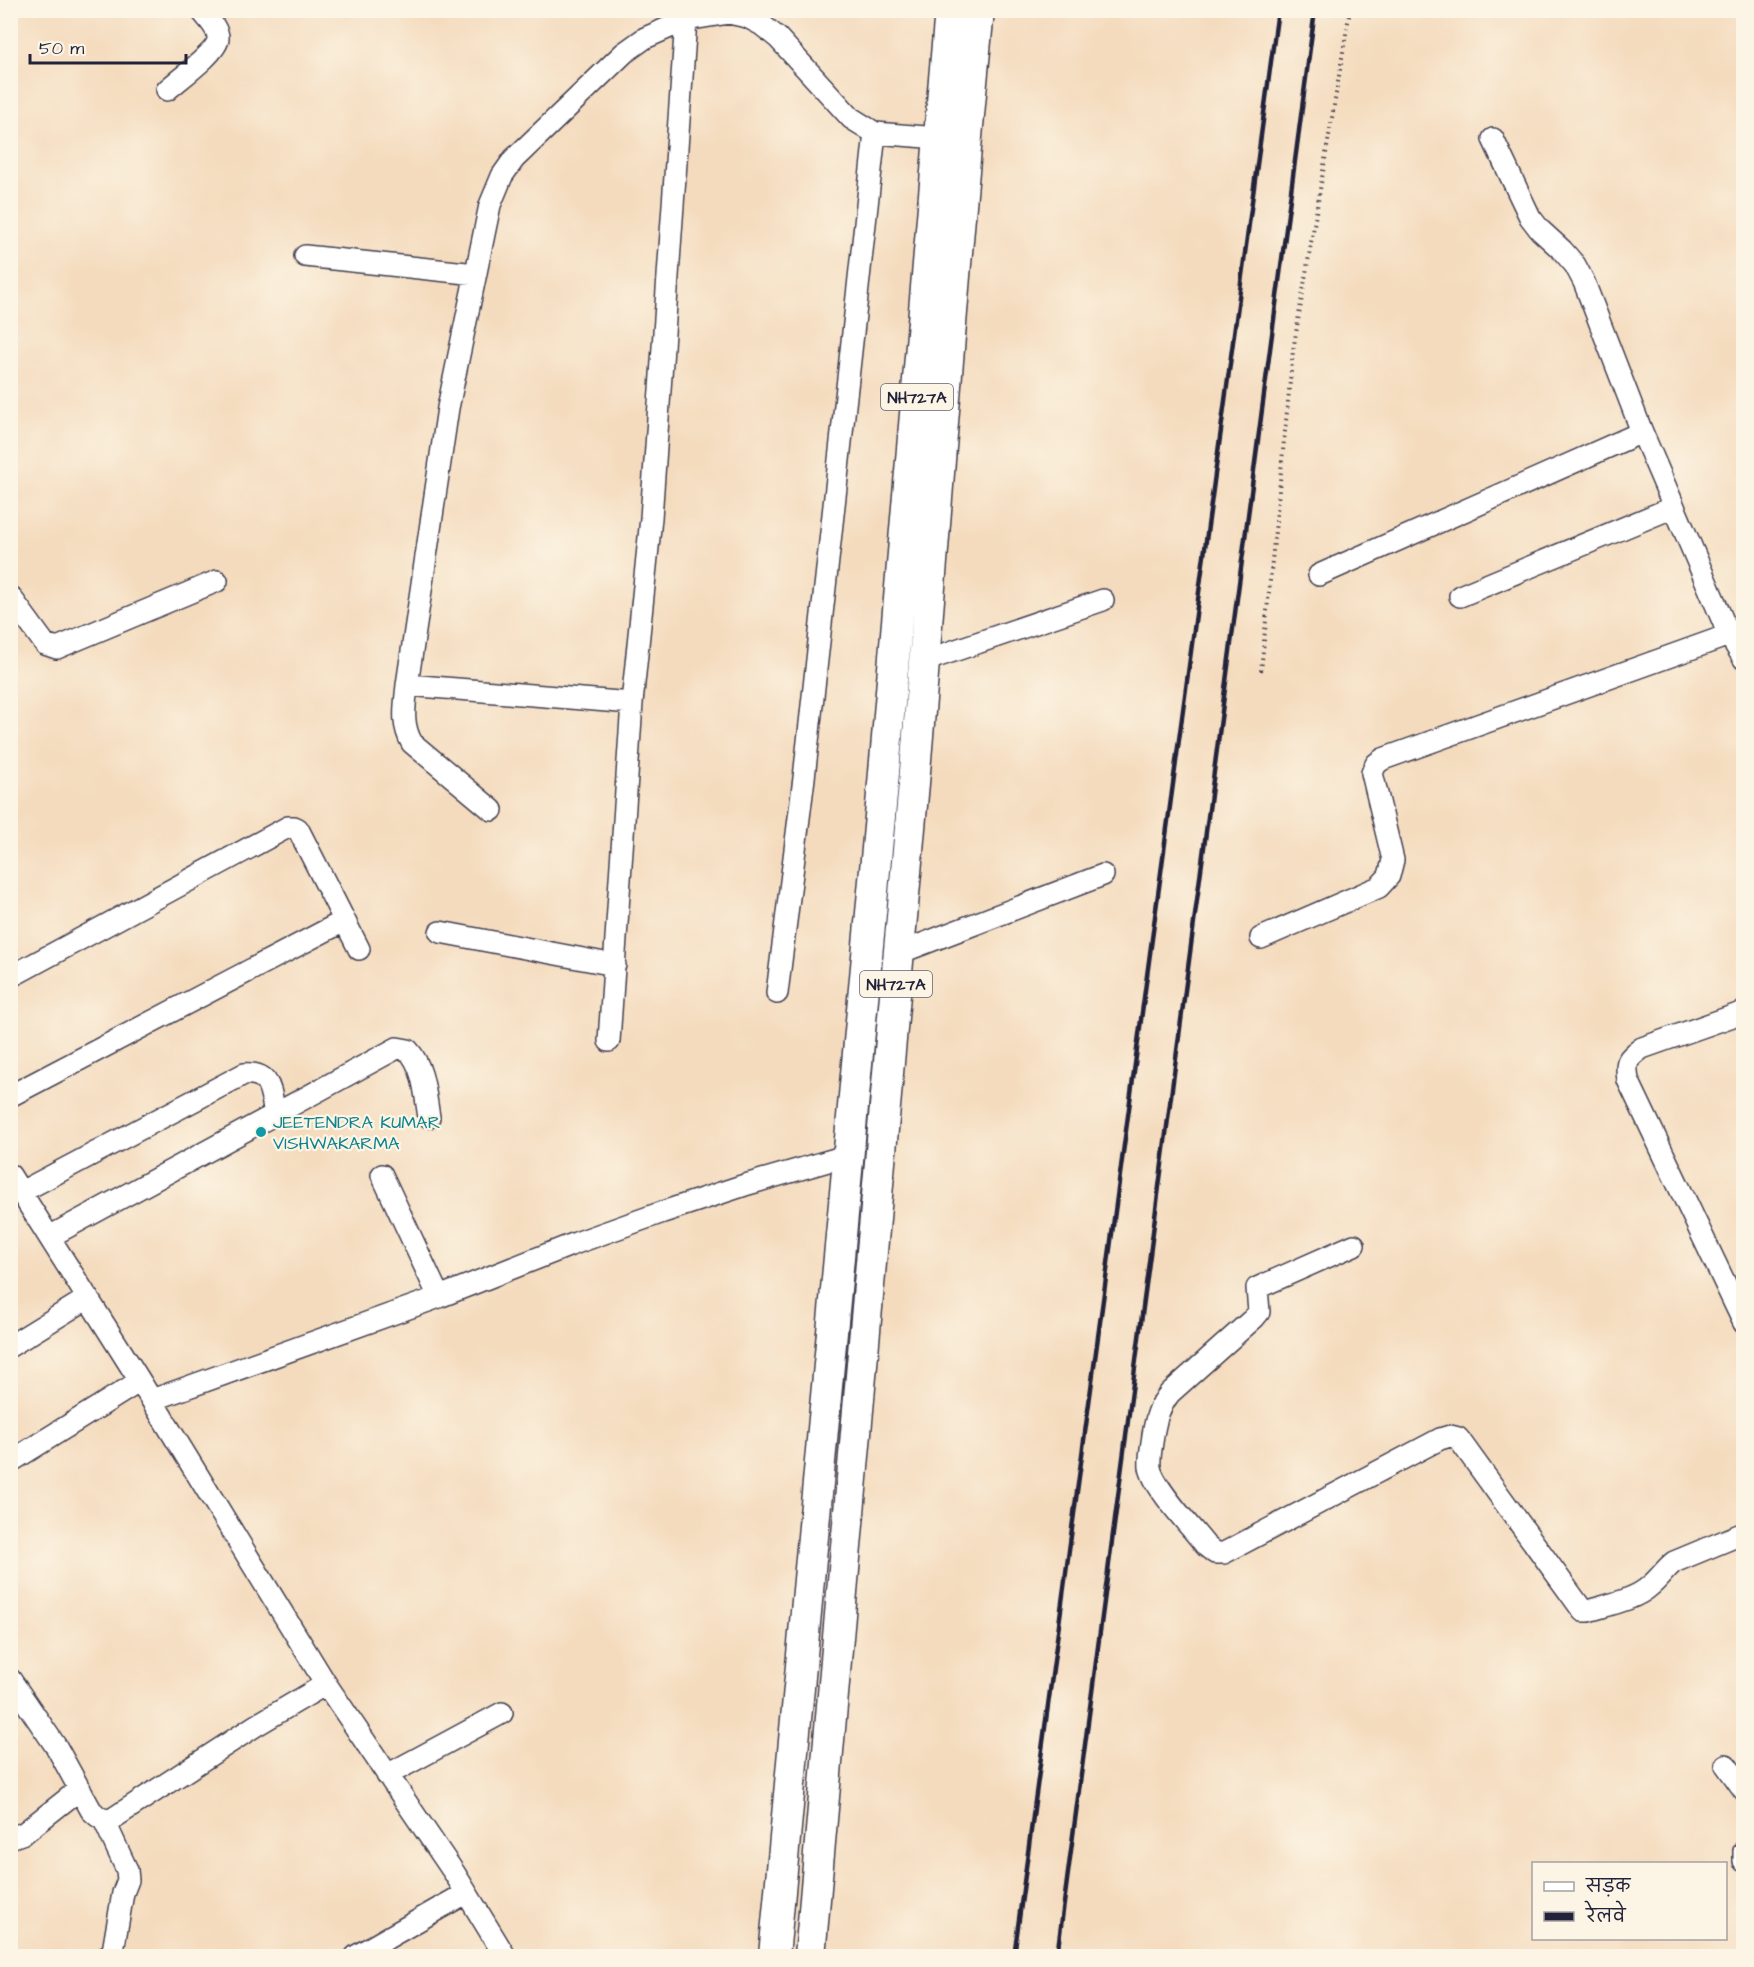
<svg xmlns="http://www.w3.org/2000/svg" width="1754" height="1967" font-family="'Architects Daughter','Playpen Sans Deva',sans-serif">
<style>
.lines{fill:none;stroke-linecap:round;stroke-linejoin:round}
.minor-casing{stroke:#423e4f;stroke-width:24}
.highway-casing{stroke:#423e4f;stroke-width:33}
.path{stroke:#423e4f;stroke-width:4;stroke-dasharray:1.5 4.5;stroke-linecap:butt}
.minor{stroke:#fff;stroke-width:21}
.highway{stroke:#fff;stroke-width:30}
.rail{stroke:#22223b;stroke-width:4.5}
.culture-dot{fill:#0f9aa8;stroke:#fcf5e5;stroke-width:2}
.labels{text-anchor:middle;stroke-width:4.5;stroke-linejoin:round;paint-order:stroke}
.shield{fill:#fcf5e5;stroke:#63616e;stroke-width:1.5}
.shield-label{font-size:16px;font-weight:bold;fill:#22223b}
.culture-label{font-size:18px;fill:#0d838f;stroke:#fcf5e5;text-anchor:start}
</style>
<rect width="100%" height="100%" fill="#fcf5e5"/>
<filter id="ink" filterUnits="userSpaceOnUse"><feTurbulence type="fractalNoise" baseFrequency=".0167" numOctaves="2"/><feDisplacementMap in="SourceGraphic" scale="12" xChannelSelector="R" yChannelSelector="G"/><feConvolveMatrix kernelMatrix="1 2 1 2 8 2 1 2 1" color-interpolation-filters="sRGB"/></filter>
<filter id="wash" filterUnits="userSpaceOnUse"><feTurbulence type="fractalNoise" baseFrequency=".008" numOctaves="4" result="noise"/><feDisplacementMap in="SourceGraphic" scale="24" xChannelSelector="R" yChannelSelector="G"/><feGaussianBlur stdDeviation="1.35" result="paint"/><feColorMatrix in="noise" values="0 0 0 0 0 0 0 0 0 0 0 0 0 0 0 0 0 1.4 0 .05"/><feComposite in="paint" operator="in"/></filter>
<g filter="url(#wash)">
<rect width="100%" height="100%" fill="#f4dbbe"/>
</g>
<g filter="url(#ink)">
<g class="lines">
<!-- minor casing -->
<g class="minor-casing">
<path id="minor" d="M167,90C178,80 217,52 218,39C219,29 207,18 201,10
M1493,139L1530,217L1540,230L1562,250L1575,265L1584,282L1642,432L1729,635L1744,659
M305,256L476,274
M1319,575L1642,432
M10,596L45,644L57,648L217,581
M1460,596L1674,507
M924,661L1103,600
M407,685L632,703
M492,810L412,743C401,724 405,706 407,685L448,408L490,205L502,176L514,159L624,53L645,38L686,20L729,13L747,17L762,25L778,38L851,118L875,133L939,138
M440,932L615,965
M1261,938L1379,887L1389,876L1393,860L1372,773L1376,764L1383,759L1729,635
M899,953L1103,875
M10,977L288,827H294L298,829L359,949
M777,993L804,778L875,133
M1744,1012L1642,1048C1627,1059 1625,1061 1628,1080L1744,1323
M609,1041L632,703L651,518L686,20
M10,1096L344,921
M10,1175L140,1381L326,1684L455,1874L505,1956
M382,1175L439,1297
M21,1192L244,1074C272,1072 270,1092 275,1114
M49,1237L397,1048L408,1050C424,1067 425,1094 429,1117
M1354,1245L1257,1288L1259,1312L1254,1318L1170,1393C1159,1406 1156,1418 1153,1435C1152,1445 1149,1456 1150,1467C1153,1487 1192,1528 1206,1546L1215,1553H1224L1440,1439L1450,1436L1458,1438L1583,1611H1588C1607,1605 1635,1600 1650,1586C1659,1579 1665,1569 1674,1562L1744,1533
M10,1346L88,1298
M152,1400L439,1297L576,1243L663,1212L745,1185L849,1155
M10,1462L140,1381
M10,1679L57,1748L91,1810C98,1817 102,1821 112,1819L255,1726L326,1684
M1726,1765L1744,1790
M387,1775L502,1713
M104,1820L127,1870L128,1880L123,1893L113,1951L107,1956
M10,1838L24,1833L80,1789
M1744,1851V1861
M356,1956L466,1893"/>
</g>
<!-- highway casing -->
<g class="highway-casing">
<path id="highway" d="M774,1956L883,784L950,10
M810,1956C841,1565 881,1174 914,783C936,526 953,268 979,10"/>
</g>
<!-- path -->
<path class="path" d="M1261,671L1293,351L1350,10"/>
<!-- minor -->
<use href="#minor" class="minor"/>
<!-- highway -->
<use href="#highway" class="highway"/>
<!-- rail -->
<path class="rail" d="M1014,1956L1278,10
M1057,1956L1315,10"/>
</g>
</g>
<!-- markers -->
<circle class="culture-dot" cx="261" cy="1132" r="6"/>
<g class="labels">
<!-- shield labels -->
<g class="shield">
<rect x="881" y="384" width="72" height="26" rx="4.5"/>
<rect x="860" y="971" width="72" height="26" rx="4.5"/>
</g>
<g class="shield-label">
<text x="917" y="403">NH727A</text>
<text x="896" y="990">NH727A</text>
</g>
<!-- culture labels -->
<g class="culture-label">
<text x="273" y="1128">JEETENDRA KUMAR<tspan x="273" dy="21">VISHWAKARMA</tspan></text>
</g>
</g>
<!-- margin -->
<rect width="1754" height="1967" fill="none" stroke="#fcf5e5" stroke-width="36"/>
<!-- legend -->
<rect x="1532" y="1862" width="195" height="78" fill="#fcf5e5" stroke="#a5a1a1" stroke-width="1.5"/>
<rect x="1544" y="1882" width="30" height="9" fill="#ffffff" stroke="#a5a1a1" stroke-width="1.5"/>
<text x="1586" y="1892" font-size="18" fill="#22223b">सड़क</text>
<rect x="1544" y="1912" width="30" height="9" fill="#22223b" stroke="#a5a1a1" stroke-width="1.5"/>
<text x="1586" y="1922" font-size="18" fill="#22223b">रेलवे</text>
<!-- scale -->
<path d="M30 54v9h156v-9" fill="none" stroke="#22223b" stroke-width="3"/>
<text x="39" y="54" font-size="18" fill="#22223b" stroke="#fcf5e5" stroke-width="4.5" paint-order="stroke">50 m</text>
</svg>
